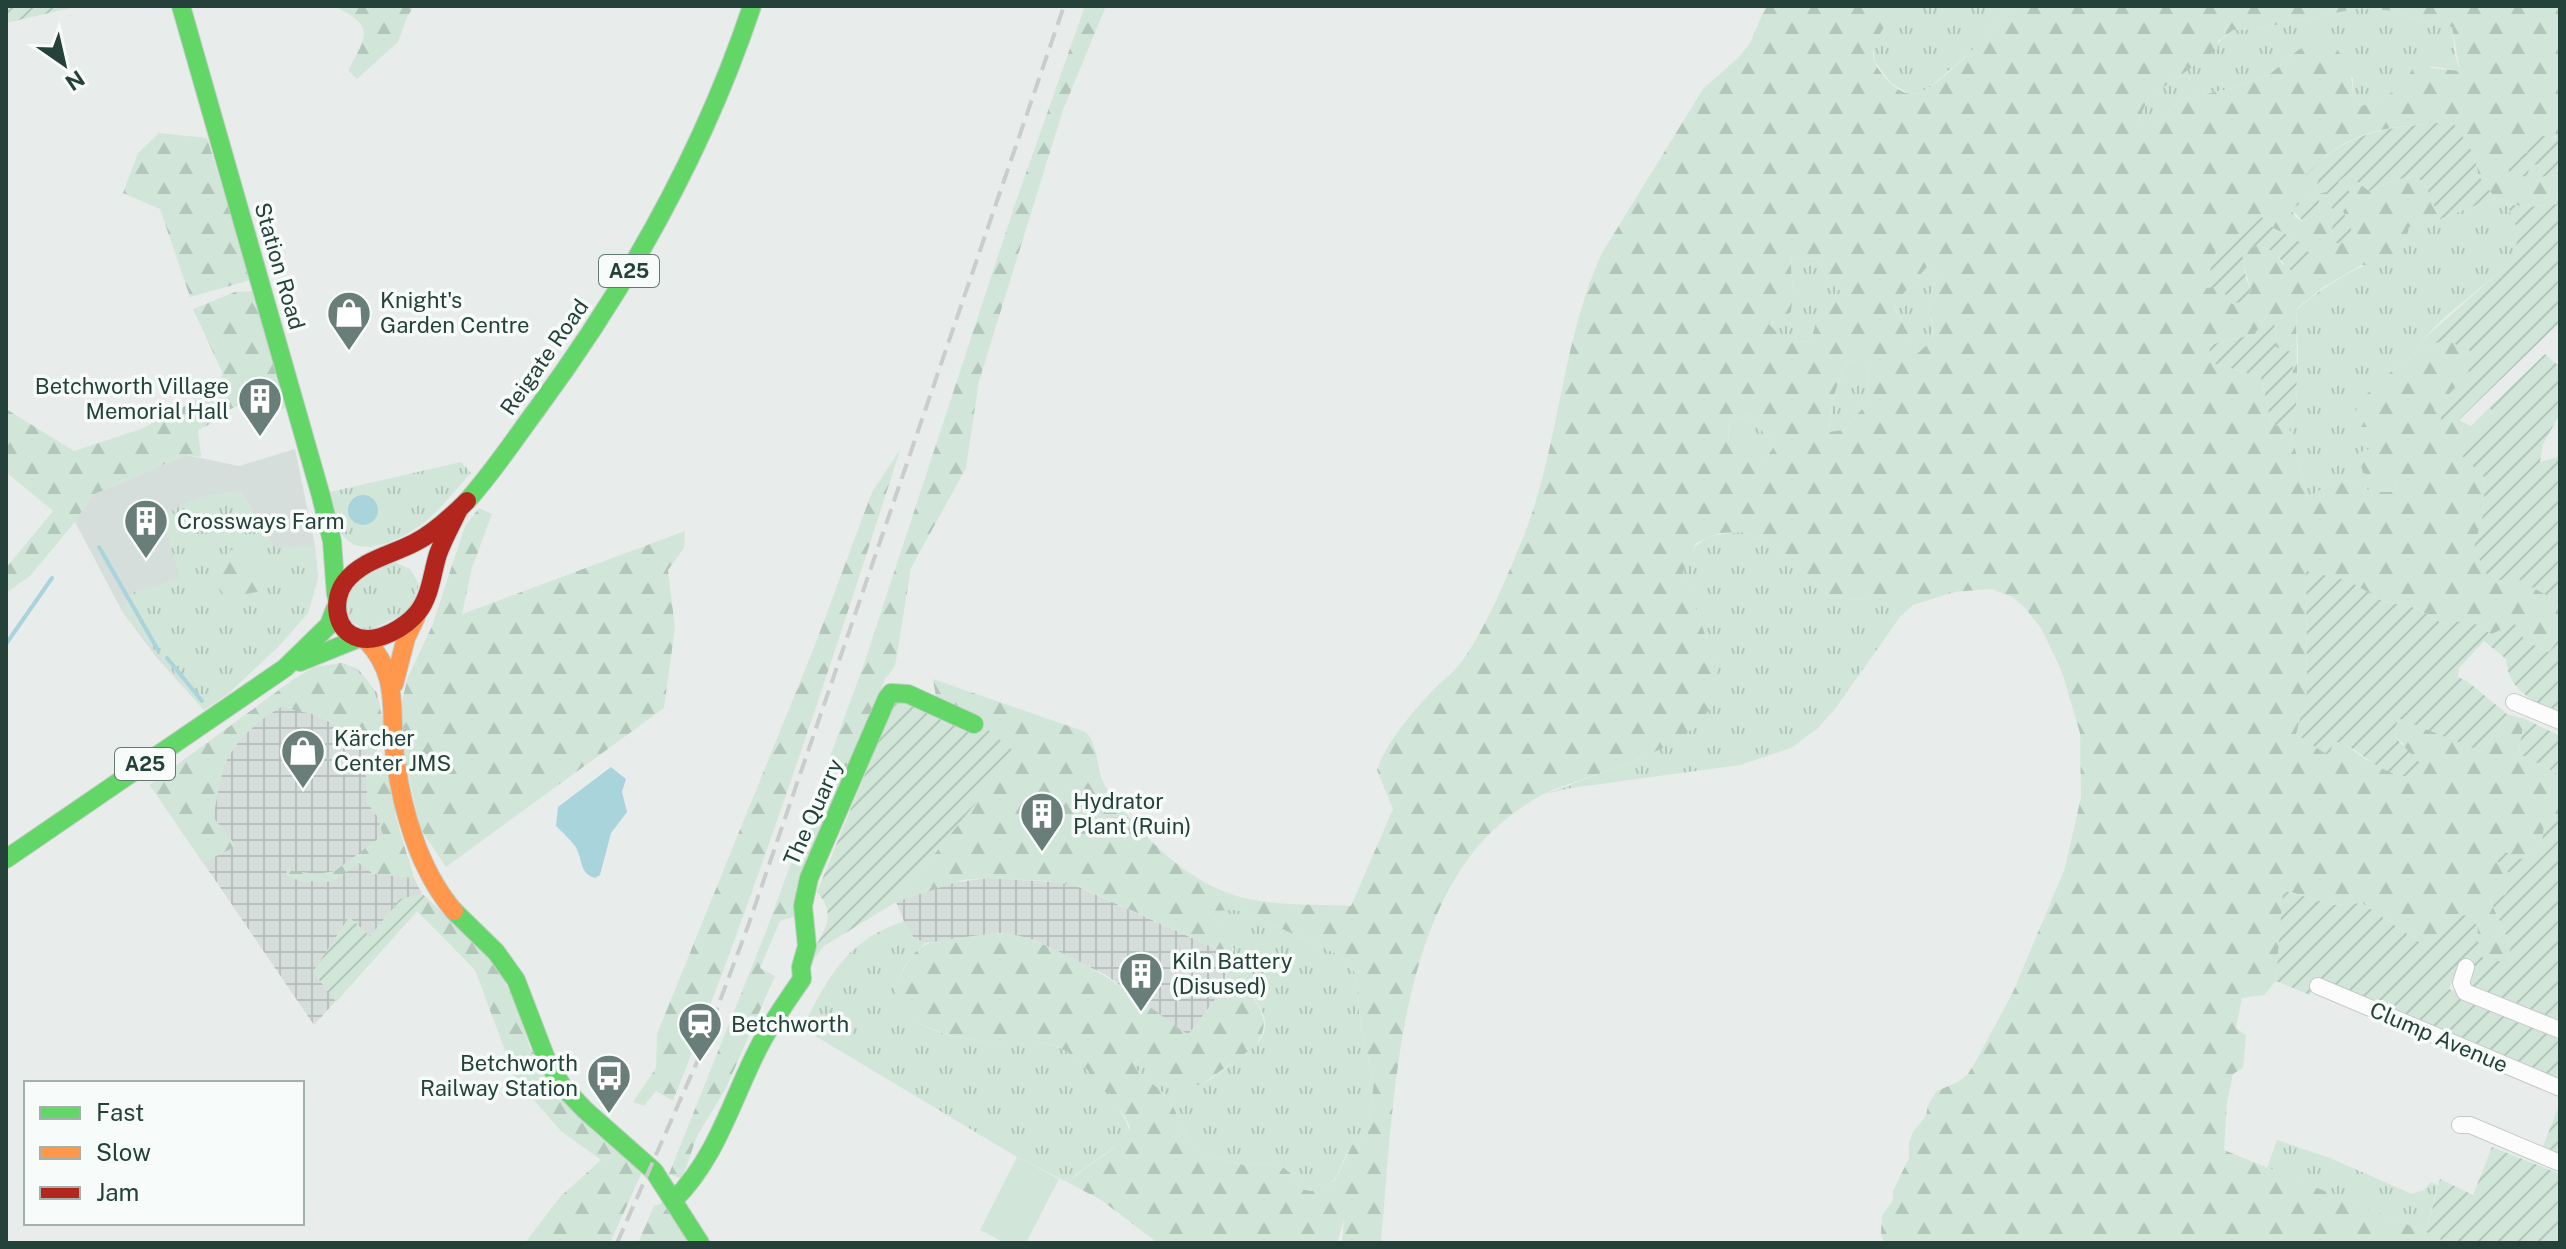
<svg xmlns="http://www.w3.org/2000/svg" width="2566" height="1249" font-family="'Public Sans',sans-serif">
<style>
.built{fill:#d6dedb}
.industrial{fill:url(#industrial-grid)}
.grass{fill:url(#grass-tufts);fill-rule:evenodd}
.forest{fill:url(#forest-firs);fill-rule:evenodd}
.garden{fill:url(#garden-furrows)}
.pitch{fill:#d1e6d8}
.water{fill:#a9d4db}
.lines{fill:none;stroke-linecap:round;stroke-linejoin:round}
.stream{stroke:#a9d4db;stroke-width:4}
.street-casing{stroke:#c5cac8;stroke-width:18}
.fast-casing{stroke:#c3cbc8;stroke-width:20}
.slow-casing{stroke:#c3cbc8;stroke-width:20}
.jam-casing{stroke:#c3cbc8;stroke-width:20}
.street{stroke:#fcfcfc;stroke-width:16}
.fast{stroke:#63d668;stroke-width:18}
.slow{stroke:#ff974d;stroke-width:18}
.jam{stroke:#b3261e;stroke-width:18}
.rail{stroke:#c9cdcc;stroke-width:4;stroke-dasharray:16 8;stroke-linecap:butt}
.labels{text-anchor:middle;stroke-width:7;stroke-linejoin:round;paint-order:stroke}
.shield{fill:#f7fbf9;stroke:#637a73;stroke-width:2}
.shield-label{font-size:20px;font-weight:bold;fill:#24423a}
.street-label{font-size:22px;fill:#24423a;stroke:#f7fbf9}
.poi-label{font-size:22px;fill:#24423a;stroke:#f7fbf9;text-anchor:start}
</style>
<defs>
<pattern id="industrial-grid" width="8" height="8" patternUnits="userSpaceOnUse" patternTransform="scale(2)"><rect width="8" height="8" fill="#d6dedb"/><path d="M0 4h8M4 0v8" fill="none" stroke="#b8c0bd"/></pattern>
<pattern id="grass-tufts" width="24" height="20" patternUnits="userSpaceOnUse" patternTransform="scale(2)"><rect width="24" height="20" fill="#d1e6d8"/><path d="M3 7l-1-3M5 7V3M7 7l1-3M15 17l-1-3M17 17v-4M19 17l1-3" fill="none" stroke="#b3c6ba"/></pattern>
<pattern id="forest-firs" width="22" height="20" patternUnits="userSpaceOnUse" patternTransform="scale(2)"><rect width="22" height="20" fill="#d1e6d8"/><path d="M5 1l3.5 6h-7zM16 11l3.5 6h-7z" fill="#b3c6ba"/></pattern>
<pattern id="garden-furrows" width="10" height="10" patternUnits="userSpaceOnUse" patternTransform="scale(2)"><rect width="10" height="10" fill="#d1e6d8"/><path d="M-1 1l2-2M0 10L10 0M9 11l2-2" fill="none" stroke="#b3c6ba"/></pattern>
</defs>
<rect width="100%" height="100%" fill="#e8edeb"/>
<!-- built -->
<path class="built" d="M295,449L315,546L318,578L308,613L277,648L204,710L157,658L122,611L75,522L92,495L186,455L239,466Z"/>
<!-- industrial -->
<path class="industrial" d="M341,663L358,669L377,693L386,735L373,756L376,772L385,773L391,783L396,819L414,878L422,894L428,899L314,1025L150,785L294,679Z
M988,878L1070,883L1232,956L1220,993L1188,1035L1106,975L1034,940L1000,933L926,943L914,939L908,931L896,902L944,884Z"/>
<!-- grass -->
<path class="grass" d="M1867,6H2013L1975,48L1930,87L1919,93L1909,94L1891,83L1875,62Z
M2360,8L2395,11L2426,22L2452,27L2455,55L2460,71L2432,66L2391,94L2362,106L2353,99V78L2298,50L2269,75L2233,88L2179,100L2159,126L2138,123L2148,98L2178,77L2233,30L2255,29Z
M2495,198L2498,202L2507,204L2518,231L2516,258L2445,317L2419,343L2423,348L2392,371L2376,426V446L2396,478L2397,492H2372L2350,480L2320,490L2308,498L2290,430L2296,405L2298,352L2296,310C2329,281 2364,264 2404,248L2408,227L2440,219Z
M1790,256L1819,260L1829,282L1842,292L1816,322L1811,341C1790,344 1782,339 1768,324L1773,323L1793,291Z
M1928,266L1938,277C1935,284 1929,294 1929,301C1928,326 1945,330 1918,354L1893,304Z
M1848,360L1868,366L1867,403L1844,430L1829,433C1830,405 1836,385 1848,360Z
M1748,415L1775,445L1764,461L1729,444L1728,425L1735,418Z
M461,462L471,473C459,486 447,501 434,514C416,532 361,565 342,534C335,523 334,505 330,492Z
M241,491L276,549L292,546H315L318,578L308,613L277,648L228,694L204,710L122,611L131,593L180,578L162,518C186,499 210,493 241,491ZM231,550L254,565L228,598L219,588L220,572Z
M1742,532L1767,543L1788,558L1827,595L1853,600L1961,590L1913,605L1900,617L1835,709L1817,729L1791,748L1740,765L1571,788L1545,794L1637,760L1677,740L1715,669L1683,572C1693,539 1708,534 1742,532Z
M395,562L410,569L419,584L411,611L367,631L346,618L347,592L361,577Z
M1207,910H1235L1247,913L1335,953L1351,965L1356,976L1361,1029L1374,1081L1367,1140L1352,1145C1336,1167 1339,1198 1301,1189L1289,1172L1279,1164L1243,1165L1200,1153L1190,1142L1169,1098L1136,1069L1134,1064L1142,1057L1201,1085C1215,1077 1228,1067 1241,1056C1247,1051 1256,1046 1260,1040C1278,1014 1244,986 1227,974L1234,949L1221,927Z
M904,921L914,938L926,943C912,954 898,970 898,989C897,1034 974,1042 1009,1043C1021,1043 1033,1039 1045,1043C1055,1045 1065,1050 1073,1056C1089,1067 1131,1116 1129,1134L1123,1141L1075,1175L1069,1183L1017,1157L802,1028C830,975 845,942 904,921Z
M2277,1140L2330,1158L2412,1194L2424,1190L2431,1182L2438,1185L2426,1232L2267,1168Z"/>
<!-- forest -->
<path class="forest" d="M334,6H414L407,17L398,42L357,79L348,70C367,36 376,26 334,6Z
M1085,6H1106L1063,110L979,381L966,468L911,568L895,666L885,679L830,817L796,916L780,921L760,968L775,976L726,1088L697,1136L682,1179L669,1174L765,934L864,664L1015,204Z
M1766,6H1893C1890,22 1876,36 1873,51C1871,63 1883,75 1890,83C1898,90 1907,96 1918,93C1941,87 1995,26 2013,6H2560V138L2553,136L2530,164L2539,165L2540,177L2557,175L2560,161L2557,204L2526,207L2498,202L2478,175L2475,156L2436,123C2380,128 2347,131 2307,174L2318,180L2314,193L2292,210L2295,217L2304,222L2320,208L2318,194L2326,191L2334,215L2330,243H2340L2343,211L2338,182L2348,174L2369,191L2394,180L2417,176L2426,187L2440,219L2409,227L2404,248L2386,266L2361,265L2322,288L2296,309L2297,373L2293,374L2276,347L2274,319L2267,314L2255,334L2209,345L2210,362L2261,377L2271,423L2290,430L2308,498L2320,490L2350,480L2372,492H2397L2396,478L2383,479L2363,473L2358,453L2376,446V427H2353L2358,402L2392,371L2423,348L2447,339L2467,344C2477,372 2457,399 2445,424L2459,420L2471,426L2489,408L2498,414L2485,478L2483,515L2474,548L2513,576L2560,601V637L2549,652L2525,641L2491,634L2469,620L2443,624L2416,608L2382,601L2349,581L2306,572L2307,693L2328,755L2334,741L2344,744L2368,761L2404,744L2394,736L2398,717L2483,752L2507,714L2525,719L2518,753L2560,775V814L2545,817C2543,841 2545,849 2521,859L2515,879L2505,895L2489,898L2511,946L2507,961H2487L2479,954L2477,926L2451,916L2437,939L2425,946L2362,903L2333,905L2284,890L2276,981L2264,995L2242,998L2236,1028L2246,1035L2243,1068L2233,1074L2227,1103L2224,1150L2426,1232L2442,1239L2440,1243H1884L1881,1233L1882,1216L1893,1200V1191L1909,1158V1143L1913,1132L1926,1116L1928,1105L1937,1091L1958,1082L1968,1074L1977,1059L2013,992L2065,868L2081,797L2080,733L2062,672L2041,628L2025,608L2013,597L1991,589L1853,600L1827,595L1788,558L1767,543L1742,532L1720,533L1696,543L1683,572C1692,600 1719,663 1716,689C1707,753 1590,771 1542,795C1512,811 1485,834 1465,863C1395,965 1392,1123 1381,1243H1342L1344,1219L1337,1243H1158L1101,1200L1069,1183C1083,1165 1128,1146 1130,1127C1125,1113 1112,1100 1102,1088C1087,1068 1072,1050 1047,1043C1034,1040 1023,1043 1011,1043C979,1043 924,1035 903,1010C892,997 897,979 906,965C920,942 931,942 956,938C974,936 992,932 1010,934C1026,936 1041,944 1056,950C1105,972 1145,1003 1188,1035L1220,993L1227,974C1250,991 1279,1018 1254,1047L1201,1085L1183,1083L1142,1057L1134,1063L1136,1069L1169,1098L1190,1142L1200,1153L1243,1165L1279,1164L1289,1172L1301,1189L1311,1191L1327,1187L1335,1180L1352,1145L1367,1140L1374,1081L1361,1029L1356,976L1351,965L1335,953L1247,913L1235,910L1208,911C1217,924 1236,938 1232,956L1078,886L1046,881L988,878L963,880L896,902L958,824L933,679L1086,732C1100,747 1095,772 1107,789C1137,830 1179,875 1228,893C1266,907 1312,904 1351,906L1393,809L1377,770C1388,739 1414,710 1437,686C1444,679 1453,673 1459,665C1482,637 1508,575 1522,540C1560,448 1560,344 1602,253L1703,89L1739,57L1750,43ZM2360,8L2395,11L2426,22L2452,27L2460,71L2414,66C2401,92 2388,95 2362,106L2353,99C2353,70 2346,58 2326,37L2298,50L2269,75L2233,88L2179,100L2159,126L2138,122L2148,98L2218,49L2217,42L2233,30L2255,29ZM2262,217L2275,229L2296,239L2283,265L2275,252L2257,245L2241,254L2251,291L2233,304L2219,286ZM1790,256L1819,260L1829,282L1842,292L1816,322L1811,341C1791,344 1782,339 1769,324L1791,312L1793,291ZM1928,266L1938,277C1935,284 1929,294 1929,301C1928,325 1946,330 1918,353L1893,305ZM1848,360L1868,366L1867,403L1844,430L1829,432C1830,405 1836,384 1848,360ZM1748,415L1775,445L1764,461L1739,444H1729L1728,425L1735,418Z
M159,133L207,138L251,280L190,297L160,209L123,193L138,153Z
M255,291L292,407L277,410L271,402L259,397L226,411L214,422L198,430L201,457L186,455L92,495L75,522L30,576L6,593V568L53,511L6,472V409L74,451L141,429L214,391L223,374L193,309L235,292Z
M900,450C830,669 758,887 673,1101L656,1091L644,1106L633,1102L656,1068L657,1034L815,645L872,492Z
M479,508L492,514L472,568L462,614L685,531L684,548L668,570L675,628L664,708L446,867L420,828L403,750L399,713L408,677L432,626L465,526Z
M231,550L254,565L259,564L269,577L266,590L227,598L219,588L220,572Z
M341,663C377,677 378,701 386,735L373,756L335,725L312,714L281,707C259,720 234,741 224,767C219,782 217,801 213,817L236,846L203,863L150,785L294,679L314,667Z
M376,772L385,773L391,783L396,819L414,878L373,874L359,863L333,882L300,881L287,876L286,870L317,874L335,871L383,835L377,816L367,803L366,774Z
M428,899L481,949L504,980L516,1004L530,1048L642,1172L610,1243H525L560,1197L601,1160L561,1131L516,1080L475,970L417,911Z
M669,1200L695,1243H638L654,1206Z"/>
<!-- garden -->
<path class="garden" d="M6,6H79L6,23Z
M2436,123L2455,125L2475,156L2478,175L2495,198L2440,219L2426,187L2417,176L2394,180L2369,191L2348,174L2338,182L2356,197L2343,211L2352,231L2340,243H2330L2334,215L2326,192L2318,194L2320,208L2304,222L2292,210L2314,193L2318,181L2306,175C2347,132 2379,129 2436,123Z
M2530,134L2560,138L2557,175L2540,177L2539,165L2531,164L2527,176L2511,177L2507,166L2509,154L2527,153Z
M2560,182V322L2459,420L2445,424L2434,410L2469,373L2465,361L2470,353L2467,344L2458,346L2447,339L2423,348L2419,343L2515,258L2518,231L2507,204L2526,207L2557,204Z
M2262,217L2275,229L2296,239L2311,255L2303,272C2288,274 2285,264 2276,254C2272,250 2264,248 2257,245L2242,253L2246,278L2251,291L2243,301L2233,304L2219,287L2205,288L2216,251Z
M2268,313L2274,319L2276,347L2292,352L2293,373H2297L2296,405L2290,430L2271,423L2261,377L2210,362L2209,345L2255,334Z
M2545,354L2560,367V414L2543,444L2540,462L2560,456L2558,602L2513,576L2491,583L2474,548L2483,515L2485,478L2461,455L2498,415L2489,408Z
M2306,571L2349,581L2382,601L2416,608L2443,624L2469,620L2491,634L2515,624L2525,641L2549,652L2560,637V713C2533,701 2508,691 2506,659L2484,641L2459,668L2458,677L2467,681L2507,714L2483,752L2398,718L2394,736L2419,762L2413,777C2374,775 2365,749 2334,741L2329,756L2296,734L2307,693Z
M896,698L977,721L1016,753L896,902L824,946L812,961C816,933 842,921 817,892Z
M2525,719L2560,736V775L2518,753Z
M2560,814V1025L2469,986L2474,966L2462,959L2449,989L2560,1035V1082L2317,980L2310,995L2276,981L2283,890L2333,905L2362,903L2425,946L2437,939L2451,916L2470,915L2477,926L2479,954L2487,961H2507L2511,946L2489,897L2505,895L2515,879L2496,860L2503,851L2521,859C2545,849 2543,841 2544,817Z
M422,894L428,899L336,1002L313,972L349,917L370,936L400,899Z
M2560,1103V1154L2542,1149Z
M2492,1147L2560,1174V1243H2440L2441,1239L2426,1232L2440,1179L2473,1195Z"/>
<!-- pitch -->
<path class="pitch" d="M1017,1157L1059,1179L1026,1243H1005L980,1230Z"/>
<!-- water -->
<path class="water" d="M348 510a15 15 0 1 1 30 0a15 15 0 1 1-30 0Z
M611,767L626,779L622,792L627,812L611,833L600,875L595,878C579,874 583,858 575,846C570,839 562,832 556,826L558,807Z"/>
<g class="lines">
<!-- stream -->
<path class="stream" d="M99,547L158,650
M6,644L52,578
M167,658L202,701"/>
<!-- street casing -->
<g class="street-casing">
<path id="street" d="M2514,702L2560,721
M2466,967L2461,983L2465,992L2560,1030
M2318,986L2560,1088
M2460,1125H2470L2560,1163"/>
</g>
<!-- fast casing -->
<g class="fast-casing">
<path id="fast" d="M181,6L321,496L332,541L336,595
M467,501C493,472 514,440 537,409C629,284 703,153 752,6
M300,662L357,639
M6,859L285,668L329,625L335,609
M454,911L496,952L516,980L547,1061L563,1087L585,1110L654,1171L700,1243
M674,1200C714,1160 729,1109 753,1059C766,1031 784,1005 802,979L801,967L807,946L803,906L809,878L887,698L891,693L908,694L974,724"/>
</g>
<!-- slow casing -->
<g class="slow-casing">
<path id="slow" d="M366,640C401,677 389,711 395,757C402,810 419,870 454,911
M394,684L406,638L416,617"/>
</g>
<!-- jam casing -->
<g class="jam-casing">
<path id="jam" d="M459,509C452,524 444,538 438,554C432,573 431,595 418,612C406,627 379,643 359,638C334,632 332,599 345,582C362,560 391,555 414,543C434,533 451,517 467,501"/>
</g>
<!-- street -->
<use href="#street" class="street"/>
<!-- fast -->
<use href="#fast" class="fast"/>
<!-- slow -->
<use href="#slow" class="slow"/>
<!-- jam -->
<use href="#jam" class="jam"/>
<!-- rail -->
<path class="rail" d="M617,1243L697,1062L748,926L1064,6"/>
</g>
<!-- icons -->
<defs>
<g id="shop-pin" transform="scale(2.3)"><path d="M0 17L-7.5 6A9.5 9.5 0 1 1 7.5 6Z" fill="#697e78" stroke="#f7fbf9"/><path d="M-5-2.5h2.3a2.7 3.5 0 0 1 5.4 0H5L5.5 6h-11ZM-1.5-2.5h3a1.5 2.3 0 0 0-3 0Z" fill="#fff"/></g>
<g id="building-pin" transform="scale(2.3)"><path d="M0 17L-7.5 6A9.5 9.5 0 1 1 7.5 6Z" fill="#697e78" stroke="#f7fbf9"/><path d="M-4-6H4V6H1V3H-1V6H-4ZM-2.5-4.3h1.7v1.8h-1.7ZM.8-4.3h1.7v1.8H.8ZM-2.5-1h1.7V.8h-1.7ZM.8-1h1.7V.8H.8Z" fill="#fff"/></g>
<g id="station-pin" transform="scale(2.3)"><path d="M0 17L-7.5 6A9.5 9.5 0 1 1 7.5 6Z" fill="#697e78" stroke="#f7fbf9"/><path d="M-3-6H3Q5-6 5-4V2Q5 4 3 4L4.5 6H3L1.5 4h-3L-3 6H-4.5L-3 4Q-5 4-5 2V-4Q-5-6-3-6ZM-3.5-4v3h7v-3ZM-3.5 1v1.5H-2V1ZM2 1v1.5H3.5V1Z" fill="#fff"/></g>
<g id="bus-pin" transform="scale(2.3)"><path d="M0 17L-7.5 6A9.5 9.5 0 1 1 7.5 6Z" fill="#697e78" stroke="#f7fbf9"/><path d="M-5-6H5V4H4V6H2V4H-2V6H-4V4H-5ZM-3.5-4V0h7V-4ZM-3.5 1.2v1.5H-2V1.2ZM2 1.2v1.5H3.5V1.2Z" fill="#fff"/></g>
</defs>
<g fill-rule="evenodd">
<use href="#shop-pin" x="349" y="313"/>
<use href="#building-pin" x="260" y="399"/>
<use href="#building-pin" x="146" y="521"/>
<use href="#shop-pin" x="303" y="751"/>
<use href="#building-pin" x="1042" y="814"/>
<use href="#building-pin" x="1141" y="974"/>
<use href="#station-pin" x="700" y="1024"/>
<use href="#bus-pin" x="609" y="1076"/>
</g>
<g class="labels">
<!-- shield labels -->
<g class="shield">
<rect x="599" y="255" width="60" height="32" rx="6"/>
<rect x="115" y="748" width="60" height="32" rx="6"/>
</g>
<g class="shield-label">
<text x="629" y="278">A25</text>
<text x="145" y="771">A25</text>
</g>
<!-- street labels -->
<g class="street-label">
<text transform="translate(280 266) rotate(74)" y="8">Station Road</text>
<text transform="translate(544 357) rotate(-55)" y="8">Reigate Road</text>
<text transform="translate(813 812) rotate(-66)" y="8">The Quarry</text>
<text transform="translate(2439 1037) rotate(23)" y="8">Clump Avenue</text>
</g>
<!-- poi labels -->
<g class="poi-label">
<text x="380" y="308">Knight's<tspan x="380" dy="25">Garden Centre</tspan></text>
<text x="229" y="394" text-anchor="end">Betchworth Village<tspan x="229" dy="25">Memorial Hall</tspan></text>
<text x="177" y="529">Crossways Farm</text>
<text x="334" y="746">Kärcher<tspan x="334" dy="25">Center JMS</tspan></text>
<text x="1073" y="809">Hydrator<tspan x="1073" dy="25">Plant (Ruin)</tspan></text>
<text x="1172" y="969">Kiln Battery<tspan x="1172" dy="25">(Disused)</tspan></text>
<text x="731" y="1032">Betchworth</text>
<text x="578" y="1071" text-anchor="end">Betchworth<tspan x="578" dy="25">Railway Station</tspan></text>
</g>
</g>
<!-- border -->
<rect width="2566" height="1249" fill="none" stroke="#24423a" stroke-width="16"/>
<!-- legend -->
<rect x="24" y="1081" width="280" height="144" fill="#f7fbf9" stroke="#a3b1ad" stroke-width="2"/>
<rect x="40" y="1107" width="40" height="12" fill="#63d668" stroke="#a3b1ad" stroke-width="2"/>
<text x="96" y="1121" font-size="24" fill="#24423a">Fast</text>
<rect x="40" y="1147" width="40" height="12" fill="#ff974d" stroke="#a3b1ad" stroke-width="2"/>
<text x="96" y="1161" font-size="24" fill="#24423a">Slow</text>
<rect x="40" y="1187" width="40" height="12" fill="#b3261e" stroke="#a3b1ad" stroke-width="2"/>
<text x="96" y="1201" font-size="24" fill="#24423a">Jam</text>
<!-- north arrow -->
<g transform="translate(64 64) rotate(146)" stroke="#f7fbf9" stroke-width="6" paint-order="stroke">
<path d="M0-6L14 30L0 20L-14 30Z" fill="#24423a"/>
<text y="-12" font-size="22" font-weight="bold" text-anchor="middle" fill="#24423a">N</text>
</g>
</svg>
